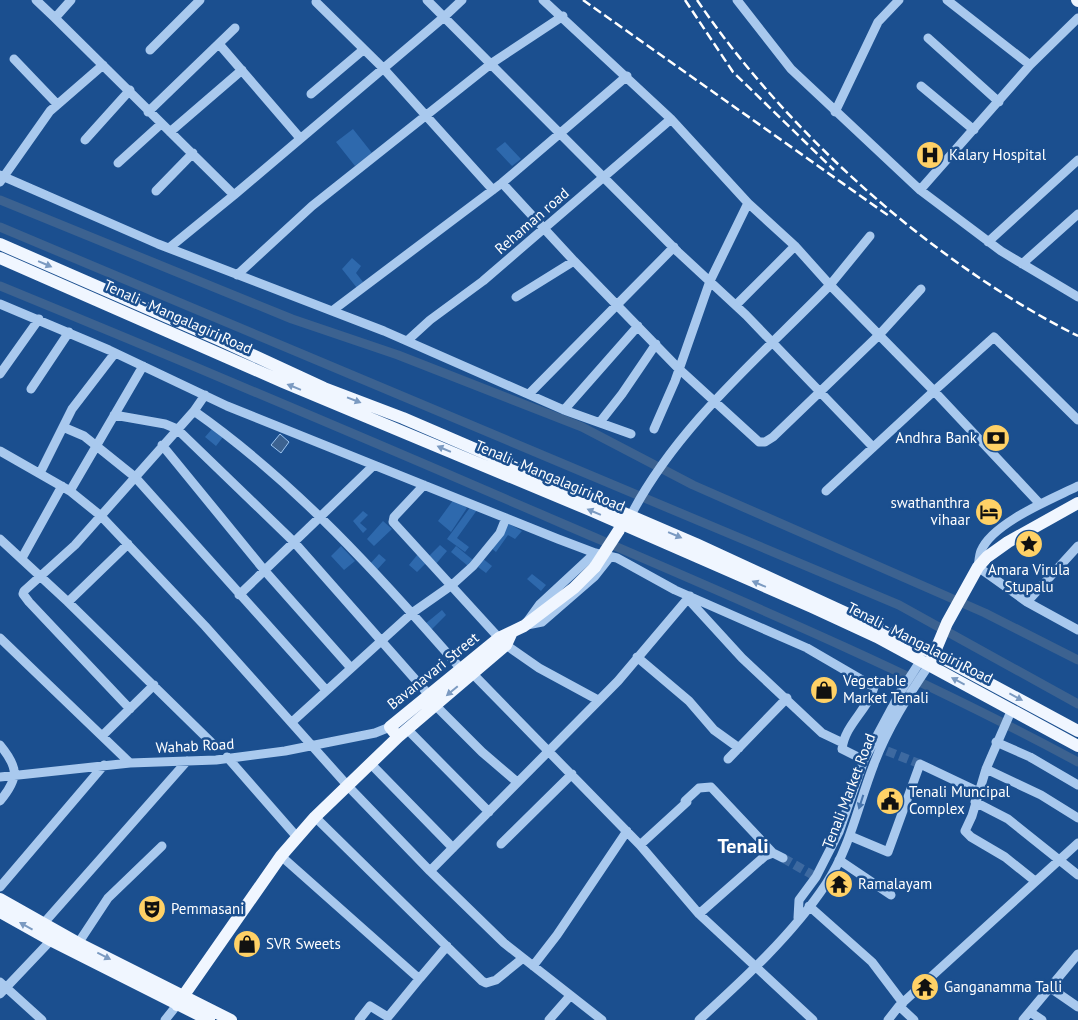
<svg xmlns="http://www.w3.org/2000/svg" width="1078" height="1020" font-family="'PT Sans',sans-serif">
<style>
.green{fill:#2e69ad}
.water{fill:#3c6290;stroke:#9cc4f0}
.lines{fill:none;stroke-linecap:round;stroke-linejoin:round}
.canal{stroke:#3c6290;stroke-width:9}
.minor-tunnel{stroke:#3d69a0;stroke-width:9;stroke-dasharray:9 4.5;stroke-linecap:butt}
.minor{stroke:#a9c9ee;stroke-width:9}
.major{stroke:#f0f6ff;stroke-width:12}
.rail{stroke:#fff;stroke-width:2.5;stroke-dasharray:9 4;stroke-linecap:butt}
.major-bridge{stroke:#f0f6ff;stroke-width:12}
.oneway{fill:#7b9ac1}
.oneway2{fill:#4674ac}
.labels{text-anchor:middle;stroke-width:5;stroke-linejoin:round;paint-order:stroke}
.poi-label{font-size:15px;fill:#fff;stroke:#1b4f8f;text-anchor:start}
.street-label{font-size:15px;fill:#fff;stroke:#1b4f8f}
.district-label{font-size:20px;font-weight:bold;fill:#fff;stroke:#1b4f8f}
</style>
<rect width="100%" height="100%" fill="#1b4f8f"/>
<!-- green -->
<path class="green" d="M353,129L372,153L355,166L336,142Z
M505,142L521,159L512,166L496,149Z
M352,258L361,266L356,273L363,282L357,288L342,269Z
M212,429L223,437L216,446L205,437Z
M454,499L467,508L451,532L438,521Z
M471,506L477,510L457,538L469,547L465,552L447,539Z
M363,511L368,515L360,523L367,529L363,533L353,521Z
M383,521L392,529L374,546L367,539Z
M506,522L522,531L515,539L508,535L496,552L490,547Z
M440,545L447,551L435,565L428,557Z
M341,546L355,561L344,570L331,556Z
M456,546L473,560L468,566L451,552Z
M379,554L386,560L375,572L368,566Z
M418,554L427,562L417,572L409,565Z
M482,558L492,566L486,573L478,567Z
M532,574L546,585L541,591L527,579Z
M442,610L446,615L431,630L425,624Z"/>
<!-- water -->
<path class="water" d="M280,434L289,442L281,453L271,445Z"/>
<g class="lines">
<!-- canal -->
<path class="canal" d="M0,200L292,319L398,355L582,427L693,485L985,613L1078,660
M0,227L899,605L1078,704
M0,286C190,364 379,444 568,526C740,600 913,673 1078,762"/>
<!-- minor-tunnel -->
<path class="minor-tunnel" d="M887,751L920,764
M783,858L816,877"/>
<!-- minor -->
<path class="minor" d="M36,0L55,18
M71,0L55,18L234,195L444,17L462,0
M427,0L678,252L746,315L873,447
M543,0L671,119L748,203L795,246L830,285L870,236
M737,0L791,69L920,190L1001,251L1078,297
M947,0L1030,65
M316,2L383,68L493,190
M928,38L999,102
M219,44L300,138
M150,50L200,0
M14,59L57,104
M921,86L974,130
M311,94L363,50
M148,112L235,28
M835,112L878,22L899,0
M170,132L242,70
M85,140L130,90
M118,163L161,124
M0,175L158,244L384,331L564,410L631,434
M0,182L50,111L103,65
M502,183L574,261L678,368L759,442H765L773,437L879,335L921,289
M920,190L1030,65L1078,18
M156,191L193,153
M988,242L1078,160
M169,248L234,195
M1022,264L1078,214
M237,275L312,206L492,63L563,16
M516,297L574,261
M0,304L109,350L227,406L558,539L595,553L617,558L675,590L807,648L874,687C868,710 845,724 842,749L864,760
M736,305L795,246
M332,311L502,183L627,76
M407,341L430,320L483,281L671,119
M0,374L39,319
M31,389L69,332
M529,394L674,247
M564,410L638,326
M194,411C295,482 380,576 461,669
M114,415L165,424L177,429L294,542L429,695
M600,422L622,394L656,344
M63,427L84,436L135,477L326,690
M654,429L675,381L710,281L748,203
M162,445L265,571L351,668
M0,451L70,491L101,516L205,626L347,785L430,871L504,943L602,1020
M40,473L72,409L115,353
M424,485L394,517L393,522L499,638
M1078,486C1052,499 992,523 981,551C979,556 979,562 978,567L1027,602L1078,630
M70,491L143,366
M826,491L934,391L1040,504
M631,515C678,425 760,357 830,285L934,391L994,337L1078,420
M0,539L68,602L214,745
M22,558L62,486
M239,595L373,466
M688,599L742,658L822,733L843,743
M68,602L128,544
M1027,602L1078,546
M527,622L540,604L595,553
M527,625L542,622L595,576L610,557
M0,638L130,763
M506,645L539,668L598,700
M637,657L689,701L714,730L739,748
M472,673L640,845L699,914L813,1020
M435,705L482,752L517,782
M130,709L29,602L23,594L24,591L75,545L194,411L205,395
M1012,709L986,769L972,816L965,831L971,837L1005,857L1035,881
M292,722L412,613L452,585L473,566L500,533L506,518
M407,729L489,812
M102,736L154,685
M996,742L1030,757L1078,785
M0,745C19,768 19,778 0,801
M227,757L297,837
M728,759L787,698
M370,763L453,848
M986,769L1041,795L1078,818
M0,777L130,763L216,760L285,751L375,733L390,727
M685,801L699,788L711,787L773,853
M975,802L1008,819L1078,875
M315,817L482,981L486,983L496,980L523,958
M850,836L888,852L920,764L977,791
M501,844L572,774
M640,845L687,802
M281,856L415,975L420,978L447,946
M839,860L891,895
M430,871L618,681L690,596
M0,887L104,765
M809,906L872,962L903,1003
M699,914L765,856L773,853L783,858
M798,918L799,900L816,877L839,832L864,760L901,691L921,660
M43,924L187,761
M75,948L108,898L162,846
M533,966L557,935L627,831
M0,982L42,1020
M1049,987L1078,1007
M0,994L55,936
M899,1006L914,1020
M1030,1012L1042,1020
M165,1020L177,1005
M359,1020L370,1006L388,1017L420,978
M549,1020L570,996
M699,1020C743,980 793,934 826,884C850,848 858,805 874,764C887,729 908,696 929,665
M888,1020L899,1006L1078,843
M1023,1020L1078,954"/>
<!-- major -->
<path class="major" d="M1077,0L1078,1
M0,244L220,340L324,388L403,418L696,544L935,654L1078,731
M0,258L283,382L590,510L812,607L877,637L1078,746
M931,661L947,623L978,567L987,557L1008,542L1078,503
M398,737L390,727L499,638L524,626L574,588L595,567
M0,899L78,943L231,1020
M0,912L52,941L209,1020
M177,1005L281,856L315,817L398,737L506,645L511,634"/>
<!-- rail -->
<path class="rail" d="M583,0L889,216
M685,0L733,72L834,170
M697,0C788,134 933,263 1078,336"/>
<!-- major-bridge -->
<path class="major-bridge" d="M595,567L619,530"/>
</g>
<!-- one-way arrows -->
<defs><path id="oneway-solid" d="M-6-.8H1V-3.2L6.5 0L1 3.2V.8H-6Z" transform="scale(1.25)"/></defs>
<g class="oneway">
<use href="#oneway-solid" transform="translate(45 264) rotate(23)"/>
<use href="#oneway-solid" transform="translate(294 387) rotate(-158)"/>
<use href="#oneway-solid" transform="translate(354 400) rotate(21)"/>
<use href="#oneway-solid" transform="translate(444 449) rotate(-157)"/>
<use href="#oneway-solid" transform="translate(594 512) rotate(-157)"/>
<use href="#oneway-solid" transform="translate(675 535) rotate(23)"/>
<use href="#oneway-solid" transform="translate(759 584) rotate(-157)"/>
<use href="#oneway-solid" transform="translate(958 681) rotate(-152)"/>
<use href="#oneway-solid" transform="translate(452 691) rotate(140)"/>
<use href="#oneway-solid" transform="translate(1016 697) rotate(28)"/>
<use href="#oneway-solid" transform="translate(26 926) rotate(-151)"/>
<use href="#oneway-solid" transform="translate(104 956) rotate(27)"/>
</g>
<use class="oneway2" href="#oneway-solid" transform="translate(861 802) rotate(108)"/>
<!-- icons -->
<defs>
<g id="hospital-disc" transform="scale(1.4375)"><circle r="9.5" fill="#ffd166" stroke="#1b4f8f"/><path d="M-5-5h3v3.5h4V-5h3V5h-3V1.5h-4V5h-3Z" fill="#111"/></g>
<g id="bank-disc" transform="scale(1.4375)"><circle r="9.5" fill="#ffd166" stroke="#1b4f8f"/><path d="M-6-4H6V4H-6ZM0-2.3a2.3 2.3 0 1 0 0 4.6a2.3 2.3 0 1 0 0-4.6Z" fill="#111"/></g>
<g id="hotel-disc" transform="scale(1.4375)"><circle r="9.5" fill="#ffd166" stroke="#1b4f8f"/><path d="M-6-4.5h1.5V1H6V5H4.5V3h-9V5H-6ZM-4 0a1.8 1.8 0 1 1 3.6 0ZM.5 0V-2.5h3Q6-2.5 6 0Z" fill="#111"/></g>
<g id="sight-disc" transform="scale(1.4375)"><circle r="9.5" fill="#ffd166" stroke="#1b4f8f"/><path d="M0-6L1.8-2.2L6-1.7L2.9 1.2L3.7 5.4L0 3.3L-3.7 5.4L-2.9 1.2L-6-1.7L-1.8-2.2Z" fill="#111"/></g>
<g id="shop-disc" transform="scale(1.4375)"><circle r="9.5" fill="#ffd166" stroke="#1b4f8f"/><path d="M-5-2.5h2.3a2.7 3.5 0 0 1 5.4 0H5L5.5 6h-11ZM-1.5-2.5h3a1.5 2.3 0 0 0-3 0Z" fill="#111"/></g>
<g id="civic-disc" transform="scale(1.4375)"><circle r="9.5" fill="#ffd166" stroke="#1b4f8f"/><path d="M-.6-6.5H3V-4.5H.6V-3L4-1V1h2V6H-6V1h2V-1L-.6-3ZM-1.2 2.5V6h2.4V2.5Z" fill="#111"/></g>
<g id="temple-disc" transform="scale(1.4375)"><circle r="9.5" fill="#ffd166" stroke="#1b4f8f"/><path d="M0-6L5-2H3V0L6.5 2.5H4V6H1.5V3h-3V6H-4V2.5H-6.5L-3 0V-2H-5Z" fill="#111"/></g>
<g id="theatre-disc" transform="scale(1.4375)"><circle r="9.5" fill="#ffd166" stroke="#1b4f8f"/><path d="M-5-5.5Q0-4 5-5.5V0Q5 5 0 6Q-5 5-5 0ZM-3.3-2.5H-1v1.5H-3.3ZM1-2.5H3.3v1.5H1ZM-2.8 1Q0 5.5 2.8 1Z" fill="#111"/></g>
</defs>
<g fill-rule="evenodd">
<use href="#hospital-disc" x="930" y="155"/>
<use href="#bank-disc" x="996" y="438"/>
<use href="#hotel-disc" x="989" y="512"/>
<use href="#sight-disc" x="1029" y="544"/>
<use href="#shop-disc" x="824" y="690"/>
<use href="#civic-disc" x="890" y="801"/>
<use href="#temple-disc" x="839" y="884"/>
<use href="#theatre-disc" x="152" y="909"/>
<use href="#shop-disc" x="247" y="944"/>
<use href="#temple-disc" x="925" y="987"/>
</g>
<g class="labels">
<!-- poi labels -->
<g class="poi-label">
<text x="949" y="160">Kalary Hospital</text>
<text x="977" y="443" text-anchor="end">Andhra Bank</text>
<text x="970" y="508" text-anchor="end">swathanthra<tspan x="970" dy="17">vihaar</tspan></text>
<text x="1029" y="575" text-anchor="middle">Amara Virula<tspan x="1029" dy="17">Stupalu</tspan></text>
<text x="843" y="686">Vegetable<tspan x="843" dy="17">Market Tenali</tspan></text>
<text x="909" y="797">Tenali Muncipal<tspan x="909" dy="17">Complex</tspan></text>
<text x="858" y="889">Ramalayam</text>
<text x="171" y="914">Pemmasani</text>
<text x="266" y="949">SVR Sweets</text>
<text x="944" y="992">Ganganamma Talli</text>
</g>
<!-- street labels -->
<g class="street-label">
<text transform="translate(532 221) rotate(-41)" y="5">Rehaman road</text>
<text transform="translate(178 317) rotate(24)" y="5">Tenali - Mangalagiri Road</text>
<text transform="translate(550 476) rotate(23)" y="5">Tenali - Mangalagiri Road</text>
<text transform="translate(920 643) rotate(27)" y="5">Tenali - Mangalagiri Road</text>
<text transform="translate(433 671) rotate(-39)" y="5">Bavanavari Street</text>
<text transform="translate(195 746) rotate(-3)" y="5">Wahab Road</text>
<text transform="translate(849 791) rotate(-69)" y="5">Tenali Market Road</text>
</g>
<!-- district labels -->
<g class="district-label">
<text x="743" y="853">Tenali</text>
</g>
</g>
</svg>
